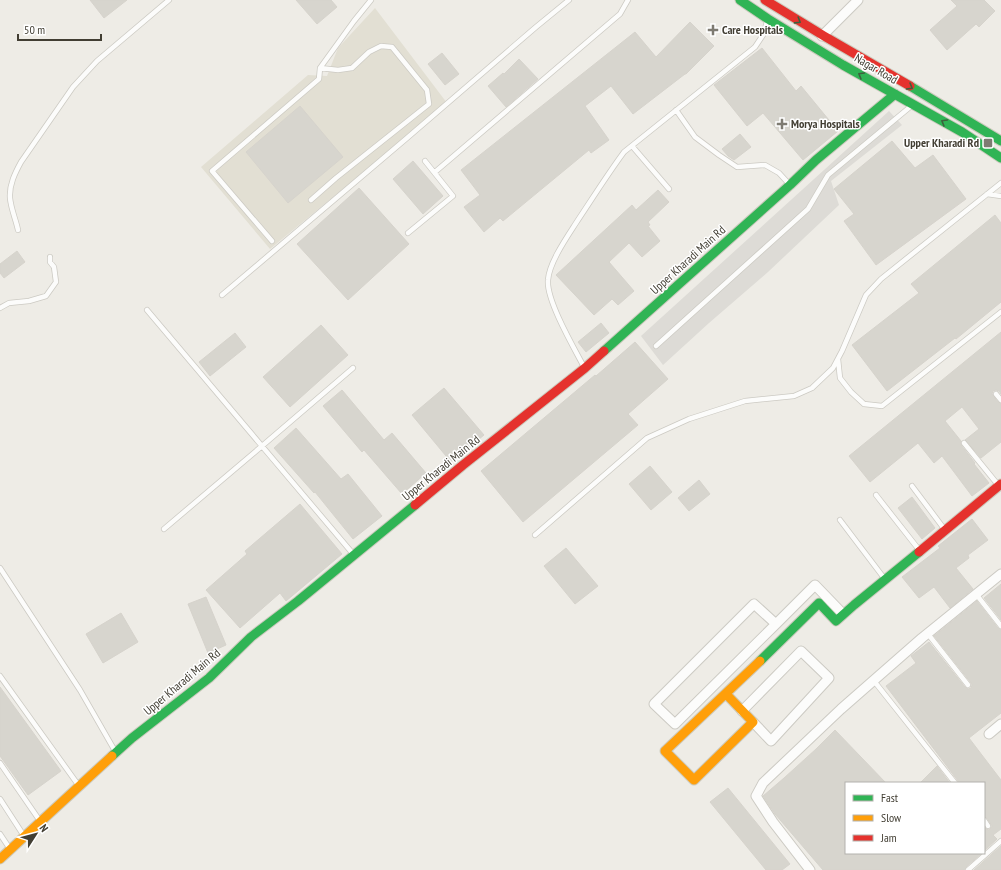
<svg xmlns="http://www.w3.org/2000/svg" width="1001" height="870" font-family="'PT Sans Narrow',sans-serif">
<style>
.residential{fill:#e2dfd3}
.parking{fill:#dddbd6}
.building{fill:#d7d5ce;stroke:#d6d3cc}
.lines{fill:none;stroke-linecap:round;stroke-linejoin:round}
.lane-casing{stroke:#cccac3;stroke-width:6}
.street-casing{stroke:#cccac3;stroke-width:11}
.fast-casing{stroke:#cccabd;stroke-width:11}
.slow-casing{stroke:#cccabd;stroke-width:11}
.jam-casing{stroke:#cccabd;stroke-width:11}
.lane{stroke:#fcfcfb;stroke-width:4.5}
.street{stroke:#fcfcfb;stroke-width:9}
.fast{stroke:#30b455;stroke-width:9}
.slow{stroke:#ff9f0a;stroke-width:9}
.jam{stroke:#e5322d;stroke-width:9}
.oneway{stroke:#3d613d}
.poi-dot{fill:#7e7b72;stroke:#fff;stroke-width:1.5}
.labels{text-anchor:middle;stroke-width:3;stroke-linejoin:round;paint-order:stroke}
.poi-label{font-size:12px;font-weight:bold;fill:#423e33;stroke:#fff;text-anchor:start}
.street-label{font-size:12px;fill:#423e33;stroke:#fff}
</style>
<rect width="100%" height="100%" fill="#eeece6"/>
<!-- residential -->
<path class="residential" d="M375,8L447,103L270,249L201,167L308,75L327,76L338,48Z"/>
<!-- parking -->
<path class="parking" d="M889,111L902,125L831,181L839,205L768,272L709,323L663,365L641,336Z"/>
<!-- building -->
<path class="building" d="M90,0H127L104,18Z
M296,0H331L337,7L317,24Z
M951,0H984L995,11L979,27L976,24L947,50L930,30L957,6Z
M690,22L714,46L686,74H685L633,114L611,86L585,106L609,140L591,153L589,150L503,221L500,218L484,232L464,207L480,195L461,170L635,32L656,57Z
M762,48L796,91L801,86L838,131L803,160L763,113L747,126L714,85Z
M442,53L459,74L445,85L428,64Z
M519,59L538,79L506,107L488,86L503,73L504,74Z
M300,106L343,157L288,203L246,152Z
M740,134L751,147L734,160L728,156L722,149Z
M892,141L915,168L933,155L966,199L876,265L844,221L854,214L834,189Z
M413,161L443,196L423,214L393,179Z
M359,188L409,244L348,300L297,244Z
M658,190L669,202L648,222L650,225L648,226L660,241L642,257L629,243L609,262L634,291L618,305L612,299L594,315L556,275L632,205L636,210Z
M995,215L1001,223V302L956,339L955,338L887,391L852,345L919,293L911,284Z
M17,251L25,262L4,278L0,273V264Z
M601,323L609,333L586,352L578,342Z
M321,325L348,355L290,407L263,377Z
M1001,332V394L999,391L996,390L993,391L992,394L998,402L1001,404V442L981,458L965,440L979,429L962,407L945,421L961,441V445L975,463L974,464L989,483L972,496L942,456L934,463L918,443L870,482L849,456Z
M235,333L246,347L210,376L199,362Z
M635,342L668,379L628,414L638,425L523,522L481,471L595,375L596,376Z
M444,388L484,435L451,462L412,415Z
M342,390L384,440L392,433L426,473L402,494L364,450L362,452L323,406Z
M296,428L341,479L348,474L382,516L353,539L315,492L314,493L274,448Z
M650,466L672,492L651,510L629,484Z
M699,480L710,494L689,511L678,498Z
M912,497L935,528L922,539L898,508Z
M300,504L342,554L286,601L280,593L240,628L206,590L247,554L245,551Z
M972,519L988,540L968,555L969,558L956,568L973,589L950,608L934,587L919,598L902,577L940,548L938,546Z
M566,548L598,586L575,604L544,566Z
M1001,584V620L984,598Z
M206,597L226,645L208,653L188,604Z
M977,601L998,628L1001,630V713L969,738L1001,780V829L993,835L997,839L984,851V827L986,829L989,830L991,828L992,826L987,818L984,816V783H959L958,781L943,761L886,686L916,663L911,656L929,642L965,687L968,689L971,688L972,685L971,683L934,636Z
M121,613L138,642L103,663L86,634Z
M0,687L61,771L28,795L0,756Z
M835,730L886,783H846V853H982L966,867L964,870H823L775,814L763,796L784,778L816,749Z
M937,766L950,783H920Z
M728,788L790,864L782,870H766L710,802Z
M1001,846V870H974Z"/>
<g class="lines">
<!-- lane casing -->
<g class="lane-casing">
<path id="lane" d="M676,110L695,137L719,155L737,167L765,165L779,173L790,185
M632,146L669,189
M435,172L620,14L628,0
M987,194L1001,196
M311,200L336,178L429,104L427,90L392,47L381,46L369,52L352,68L338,70L320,68
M18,230C16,220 11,209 10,198C9,185 15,173 21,162L73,87L97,61L169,0
M408,233L453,196L425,161
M272,241L212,171L319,79L320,68L354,21L371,0
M222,295L407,138L536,27L569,0
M0,308L9,303L29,301L46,296L56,282L54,267L50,262V257
M147,310L354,555
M656,346L808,209L828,175L910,107
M838,359L840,378L851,392L864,404L882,406L1001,312
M584,367C574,348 546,300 548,280C549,263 567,237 576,223C592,199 607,175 624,152L755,47L763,35L767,22
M996,394L1001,400
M964,443L999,486
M912,486L945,530
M876,495L920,551
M840,520L884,578
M164,529L262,446L353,368
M535,535L647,438L689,419L745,401L794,396L812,388L833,368L842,351L866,295L881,279L1001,183
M0,568L80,690L115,751
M976,594L1001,626
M928,634L968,685
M0,676L79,786
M874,681L955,783
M0,763L40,821
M0,799L24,836
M984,820L988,826
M0,834L10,849
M968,870L1001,841"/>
</g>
<!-- street casing -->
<g class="street-casing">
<path id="street" d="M822,36L858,0
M776,624L675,724L654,704L754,604L776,624L815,585L843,614
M742,711L801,651L829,678L771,741L753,722
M989,734L1001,724
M810,870L773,822L756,796L763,783L841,709L922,638L1001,574"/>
</g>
<!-- fast casing -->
<g class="fast-casing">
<path id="fast" d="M740,0L768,19L843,65L962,132L1001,158
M910,86L1001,141
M604,351L790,185L816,160L895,94
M760,661L819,603L836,621L854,605L919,552
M112,756L132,738L209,678L251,637L298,601L415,505"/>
</g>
<!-- slow casing -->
<g class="slow-casing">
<path id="slow" d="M726,694L753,722L694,780L665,751L760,661
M0,859L112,756"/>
</g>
<!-- jam casing -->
<g class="jam-casing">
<path id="jam" d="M765,0L824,36L910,86
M415,505L463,465L585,368L604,351
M919,552L1001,484"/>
</g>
<!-- lane -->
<use href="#lane" class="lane"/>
<!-- street -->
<use href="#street" class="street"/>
<!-- fast -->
<use href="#fast" class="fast"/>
<!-- slow -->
<use href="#slow" class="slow"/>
<!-- jam -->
<use href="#jam" class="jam"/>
</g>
<!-- one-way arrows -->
<defs><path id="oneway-chevron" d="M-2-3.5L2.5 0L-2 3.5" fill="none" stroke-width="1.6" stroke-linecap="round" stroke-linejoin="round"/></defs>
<g class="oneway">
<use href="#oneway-chevron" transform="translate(798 21) rotate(32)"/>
<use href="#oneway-chevron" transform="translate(861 75) rotate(-150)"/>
<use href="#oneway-chevron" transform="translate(910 87) rotate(30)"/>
<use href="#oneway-chevron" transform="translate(944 122) rotate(-150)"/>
</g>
<!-- markers -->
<g class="poi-dot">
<path d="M711 24h4v4h4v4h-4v4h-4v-4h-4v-4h4z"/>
<path d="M780 118h4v4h4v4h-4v4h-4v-4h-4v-4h4z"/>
<rect x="983" y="138" width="10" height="10" rx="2"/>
</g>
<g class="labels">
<!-- poi labels -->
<g class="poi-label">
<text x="722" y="34">Care Hospitals</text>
<text x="791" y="128">Morya Hospitals</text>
<text x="979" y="147" text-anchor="end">Upper Kharadi Rd</text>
</g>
<!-- street labels -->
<g class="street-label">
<text transform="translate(876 69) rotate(30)" y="4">Nagar Road</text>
<text transform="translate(688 260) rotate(-42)" y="4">Upper Kharadi Main Rd</text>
<text transform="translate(441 468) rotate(-39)" y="4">Upper Kharadi Main Rd</text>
<text transform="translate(182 682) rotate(-40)" y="4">Upper Kharadi Main Rd</text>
</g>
</g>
<!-- legend -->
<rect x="845" y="782" width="140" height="72" fill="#ffffff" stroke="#b3b2ad"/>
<rect x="853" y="795" width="20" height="6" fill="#30b455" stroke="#b3b2ad"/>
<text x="881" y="802" font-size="12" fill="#423e33">Fast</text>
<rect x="853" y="815" width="20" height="6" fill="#ff9f0a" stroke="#b3b2ad"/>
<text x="881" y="822" font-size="12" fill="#423e33">Slow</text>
<rect x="853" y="835" width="20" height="6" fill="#e5322d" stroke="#b3b2ad"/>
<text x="881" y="842" font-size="12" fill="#423e33">Jam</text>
<!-- north arrow -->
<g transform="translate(36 834) rotate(54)" stroke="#ffffff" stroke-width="3" paint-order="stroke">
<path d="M0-3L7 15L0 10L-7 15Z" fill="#423e33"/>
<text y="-6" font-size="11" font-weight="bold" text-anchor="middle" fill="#423e33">N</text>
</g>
<!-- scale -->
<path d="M18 34v6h83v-6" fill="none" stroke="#423e33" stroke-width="2"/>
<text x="24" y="34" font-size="12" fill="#423e33" stroke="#ffffff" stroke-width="3" paint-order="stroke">50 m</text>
</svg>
